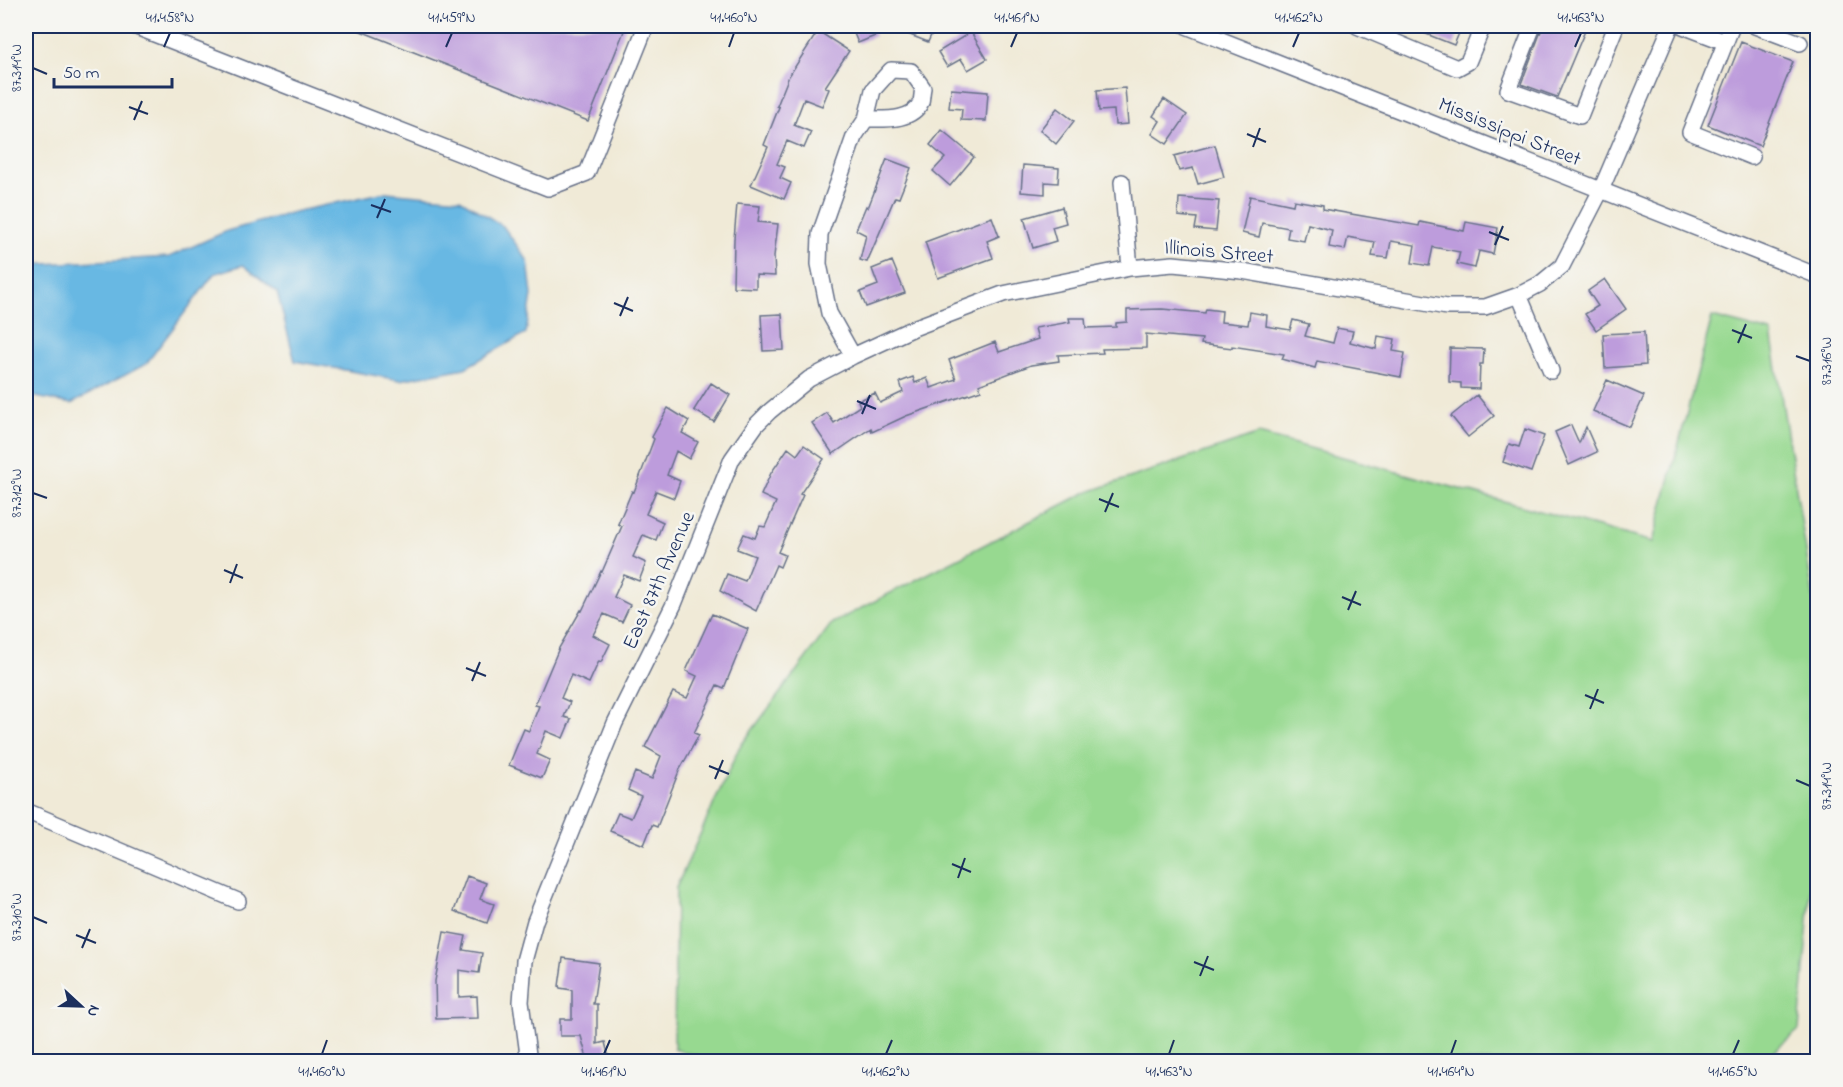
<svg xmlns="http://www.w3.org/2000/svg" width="1843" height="1087" font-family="'Indie Flower',sans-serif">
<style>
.green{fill:#97d990;stroke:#598477;stroke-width:1.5}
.water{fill:#68b8e3;stroke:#4274a0;stroke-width:1.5}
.building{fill:#bd9cdc}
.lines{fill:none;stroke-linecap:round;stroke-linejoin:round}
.minor-casing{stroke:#667088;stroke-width:18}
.minor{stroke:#fff;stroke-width:15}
.ticks{fill:none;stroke:#1b2f5e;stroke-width:2}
.labels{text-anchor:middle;stroke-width:5;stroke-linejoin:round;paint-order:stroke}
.street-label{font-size:21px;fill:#1b2f5e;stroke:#f6f6f2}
.neatline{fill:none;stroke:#1b2f5e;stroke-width:2}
.ticks-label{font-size:15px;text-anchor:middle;fill:#1b2f5e}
</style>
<rect width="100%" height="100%" fill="#f6f6f2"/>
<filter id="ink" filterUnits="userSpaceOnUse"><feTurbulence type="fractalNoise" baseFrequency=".0167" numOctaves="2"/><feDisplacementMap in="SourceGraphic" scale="12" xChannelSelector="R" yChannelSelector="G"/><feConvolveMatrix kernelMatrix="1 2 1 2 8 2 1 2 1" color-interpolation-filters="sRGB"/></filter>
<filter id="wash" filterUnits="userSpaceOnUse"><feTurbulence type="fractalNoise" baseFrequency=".008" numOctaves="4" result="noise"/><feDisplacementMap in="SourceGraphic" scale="24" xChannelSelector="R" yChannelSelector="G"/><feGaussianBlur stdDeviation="1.35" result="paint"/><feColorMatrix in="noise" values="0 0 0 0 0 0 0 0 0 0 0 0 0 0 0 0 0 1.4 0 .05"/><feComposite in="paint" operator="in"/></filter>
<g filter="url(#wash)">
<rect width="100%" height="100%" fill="#f0ead7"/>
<!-- green -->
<path class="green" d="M1712,317L1771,332L1817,620V811L1799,1030L1762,1061L718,1062L674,1049L676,888L739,748L832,623L1085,493L1259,434L1653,542Z"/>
<!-- water -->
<path class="water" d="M386,192L460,199L503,226L528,261L532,295L526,333L465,368L400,380L295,361L277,292L243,265L214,274L146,364L71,404L26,395V265L169,257L227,231L294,212Z"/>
<g id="blocks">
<!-- building -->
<path class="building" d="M348,26H626L588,121Z
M851,26H871L875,36L858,43Z
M887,26H935L928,42Z
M1406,26H1462L1454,45Z
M1543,26H1587L1557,97L1521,84Z
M818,31L849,51L825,87L829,89L822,106L804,99L794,125L811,132L804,148L787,141L777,164L785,167L780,178L791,183L784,199L751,185L768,147L764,145L779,107L777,106L789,76Z
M971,32L987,59L968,70L961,59L947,67L938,52Z
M1741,42L1793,62L1760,146L1708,125Z
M1125,88L1128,124L1115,125L1114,110L1099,111L1097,90Z
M951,89L988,92L986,121L961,120L962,109L949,108Z
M1164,99L1187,115L1167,144L1152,134L1160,121L1153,116Z
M1057,108L1074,121L1056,144L1040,130Z
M942,130L974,157L950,186L933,171L945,158L930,145Z
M1215,145L1224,177L1198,184L1193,168L1179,171L1174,156Z
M887,159L911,168L899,198L895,197L867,262L860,260L866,235L856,230L866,206L868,208Z
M1023,165L1059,168L1058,183L1045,182V194L1021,192Z
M1250,196L1293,205L1294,200L1323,205V209L1419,226L1420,222L1464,231L1466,222L1498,228L1493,254L1479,251L1475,268L1457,264L1460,252L1433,247L1429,266L1412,263L1415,245L1391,241L1388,258L1372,256L1375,242L1348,237L1345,250L1329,247L1332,230L1308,224L1304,241L1287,238L1289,228L1262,223L1259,237L1242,233Z
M1179,198L1219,201L1216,231L1195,229L1197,218L1178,216Z
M737,204L760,206L758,222L778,224L774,256L775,276L756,275V288L733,287L734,239Z
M1062,207L1066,223L1052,227L1056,241L1033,248L1024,218Z
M992,217L999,236L987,241L993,258L938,278L925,242Z
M892,261L905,293L866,307L860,292L878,285L872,269Z
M1605,279L1626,309L1596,330L1585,314L1598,306L1588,291Z
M1162,309L1205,313L1206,309L1222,311L1221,322L1248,325L1250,312L1267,315L1266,326L1290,330L1293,320L1309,324L1305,336L1333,343L1337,328L1353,331L1350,342L1376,349L1378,336L1395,339L1393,351L1405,353L1401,377L1317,361L1315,368L1282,359L1284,354L1232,346V348L1201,344L1202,339L1146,334V348L1102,349L1103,353L1058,355L1059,361L1031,365L979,385L981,390L906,416L872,432L871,428L833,454L812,423L827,413L834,423L860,406L858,401L875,393L880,403L903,392L900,382L913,377L915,383L927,378L931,388L956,379L949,360L995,342L999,352L1038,339L1035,328L1070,322L1069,318H1085L1086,328L1116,327V323L1127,322V310Z
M782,314L784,350L763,351L761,315Z
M1644,332L1646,365L1605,368L1603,334Z
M1450,348L1484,349L1483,364H1480L1479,389L1461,388V383L1449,382Z
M1607,380L1644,396L1630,427L1593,411Z
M711,383L730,395L714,422L694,410Z
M1477,395L1494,416L1468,437L1451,416Z
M668,408L689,421L682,433L698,442L689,459L676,451L667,475L680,481L674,498L656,491L646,514L663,522L656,540L643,535L633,557L646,563L639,581L624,575L614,597L630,605L622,622L604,614L593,635L610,644L601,662L599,661L589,683L571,675L561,698L570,702L564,717L571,719L563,738L546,731L537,754L550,760L542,778L509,765L524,729L529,731L539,706L535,705L559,648L581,610L582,611L601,571L602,572L622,526L618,524L632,491L634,492L654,439L652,437Z
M1571,425L1579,443L1586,427L1597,452L1569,465L1555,432Z
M1525,429L1544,436L1531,472L1503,462L1509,444L1519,447Z
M804,445L824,459L800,494L803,495L778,552L785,555L780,567L776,565L756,611L720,591L727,574L745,581L755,556L737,549L744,534L755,538L760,526L765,527L776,502L761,495L771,473L788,448L797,455Z
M712,614L748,629L724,688L717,685L694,733L699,735L679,771L657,827L652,825L644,845L610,831L618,813L631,818L641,796L628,790L635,772L652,779L661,756L645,747L673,692L687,698L697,676L686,671Z
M467,876L486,883L480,899L494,904L487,923L454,911Z
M444,932L466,936L463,950L482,953L479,973L459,970V997L477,996L478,1018L436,1019L435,981Z
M563,958L599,963L593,1004H597V1044L605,1042L610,1062H588L581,1036H560V1019H572V990L560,988L559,986Z"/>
</g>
</g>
<g filter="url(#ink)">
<use href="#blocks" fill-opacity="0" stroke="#667088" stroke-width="1.5"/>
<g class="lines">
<!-- minor casing -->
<g class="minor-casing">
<path id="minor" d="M134,26L548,188L587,173L646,26
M1186,26L1818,276
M1357,26L1457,68L1468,62L1483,26
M1533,26L1508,90L1580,116L1616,26
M1683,26L1725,42
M1732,26L1690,132L1752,157
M1755,26L1800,43
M1122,182L1130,268
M1519,295L1551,371
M853,356L829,313L819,264L820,234L854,137L866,119L873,90L891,70L911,71L923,88C922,92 922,98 921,102C912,122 883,119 866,119
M26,811L238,901
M529,1062L521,1002L524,961L535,921L615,723L674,604L732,459L756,425L770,411L809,379L853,356L916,327L1003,294L1130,268L1173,264L1242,271L1447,307H1485L1519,295L1540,284L1562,266L1601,190L1671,26"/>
</g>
<!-- minor -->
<use href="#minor" class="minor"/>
</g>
</g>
<!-- ticks -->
<path class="ticks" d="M164,47L170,33M446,47L452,33M729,47L734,33M1011,47L1017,33M1293,47L1299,33M1575,47L1581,33M33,68L47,74M129,107L148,114M134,120L142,101M1247,134L1266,142M1253,147L1260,128M371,205L391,212M377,218L385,199M1489,232L1509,240M1495,245L1503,226M614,303L633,311M620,316L628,297M1732,330L1752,338M1738,343L1746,324M1796,356L1810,361M857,401L876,409M862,414L870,395M33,493L47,498M1099,499L1119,507M1105,512L1113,493M224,570L243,578M230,583L237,564M1342,597L1361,605M1348,610L1356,591M466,668L486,676M472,681L480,662M1585,695L1604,703M1590,709L1598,689M709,766L729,774M715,779L723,760M1796,780L1810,786M952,864L971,872M958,878L965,858M33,917L47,923M76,935L96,943M82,948L90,929M1194,962L1214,970M1200,976L1208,956M322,1054L327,1040M604,1054L610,1040M886,1054L892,1040M1169,1054L1174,1040M1451,1054L1456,1040M1733,1054L1739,1040"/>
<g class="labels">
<!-- street labels -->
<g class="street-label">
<text transform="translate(1510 131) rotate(22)" y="7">Mississippi Street</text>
<text transform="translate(1219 251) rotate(5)" y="7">Illinois Street</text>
<text transform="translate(658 580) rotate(-66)" y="7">East 87th Avenue</text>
</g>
</g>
<!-- margin -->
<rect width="1843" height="1087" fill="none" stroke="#f6f6f2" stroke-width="66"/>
<!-- north arrow -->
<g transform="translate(81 1006) rotate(112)" stroke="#f6f6f2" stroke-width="4.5" paint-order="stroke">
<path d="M0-4.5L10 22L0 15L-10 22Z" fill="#1b2f5e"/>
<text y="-9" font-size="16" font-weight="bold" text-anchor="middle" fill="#1b2f5e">N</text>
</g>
<!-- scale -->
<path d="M54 78v9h118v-9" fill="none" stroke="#1b2f5e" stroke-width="3"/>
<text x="63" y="78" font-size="18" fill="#1b2f5e" stroke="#f6f6f2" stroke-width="4.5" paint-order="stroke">50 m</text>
<rect x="33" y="33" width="1777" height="1021" class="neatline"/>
<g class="ticks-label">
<text x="170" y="22">41.458°N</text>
<text x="452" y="22">41.459°N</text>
<text x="734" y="22">41.460°N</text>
<text x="1017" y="22">41.461°N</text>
<text x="1299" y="22">41.462°N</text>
<text x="1581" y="22">41.463°N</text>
<text transform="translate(16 68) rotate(-90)" y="5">87.314°W</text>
<text transform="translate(1826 361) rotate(-90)" y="5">87.316°W</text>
<text transform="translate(16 493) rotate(-90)" y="5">87.312°W</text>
<text transform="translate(1826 786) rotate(-90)" y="5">87.314°W</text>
<text transform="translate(16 917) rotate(-90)" y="5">87.310°W</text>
<text x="322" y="1076">41.460°N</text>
<text x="604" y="1076">41.461°N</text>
<text x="886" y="1076">41.462°N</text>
<text x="1169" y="1076">41.463°N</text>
<text x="1451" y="1076">41.464°N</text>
<text x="1733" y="1076">41.465°N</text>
</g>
</svg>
